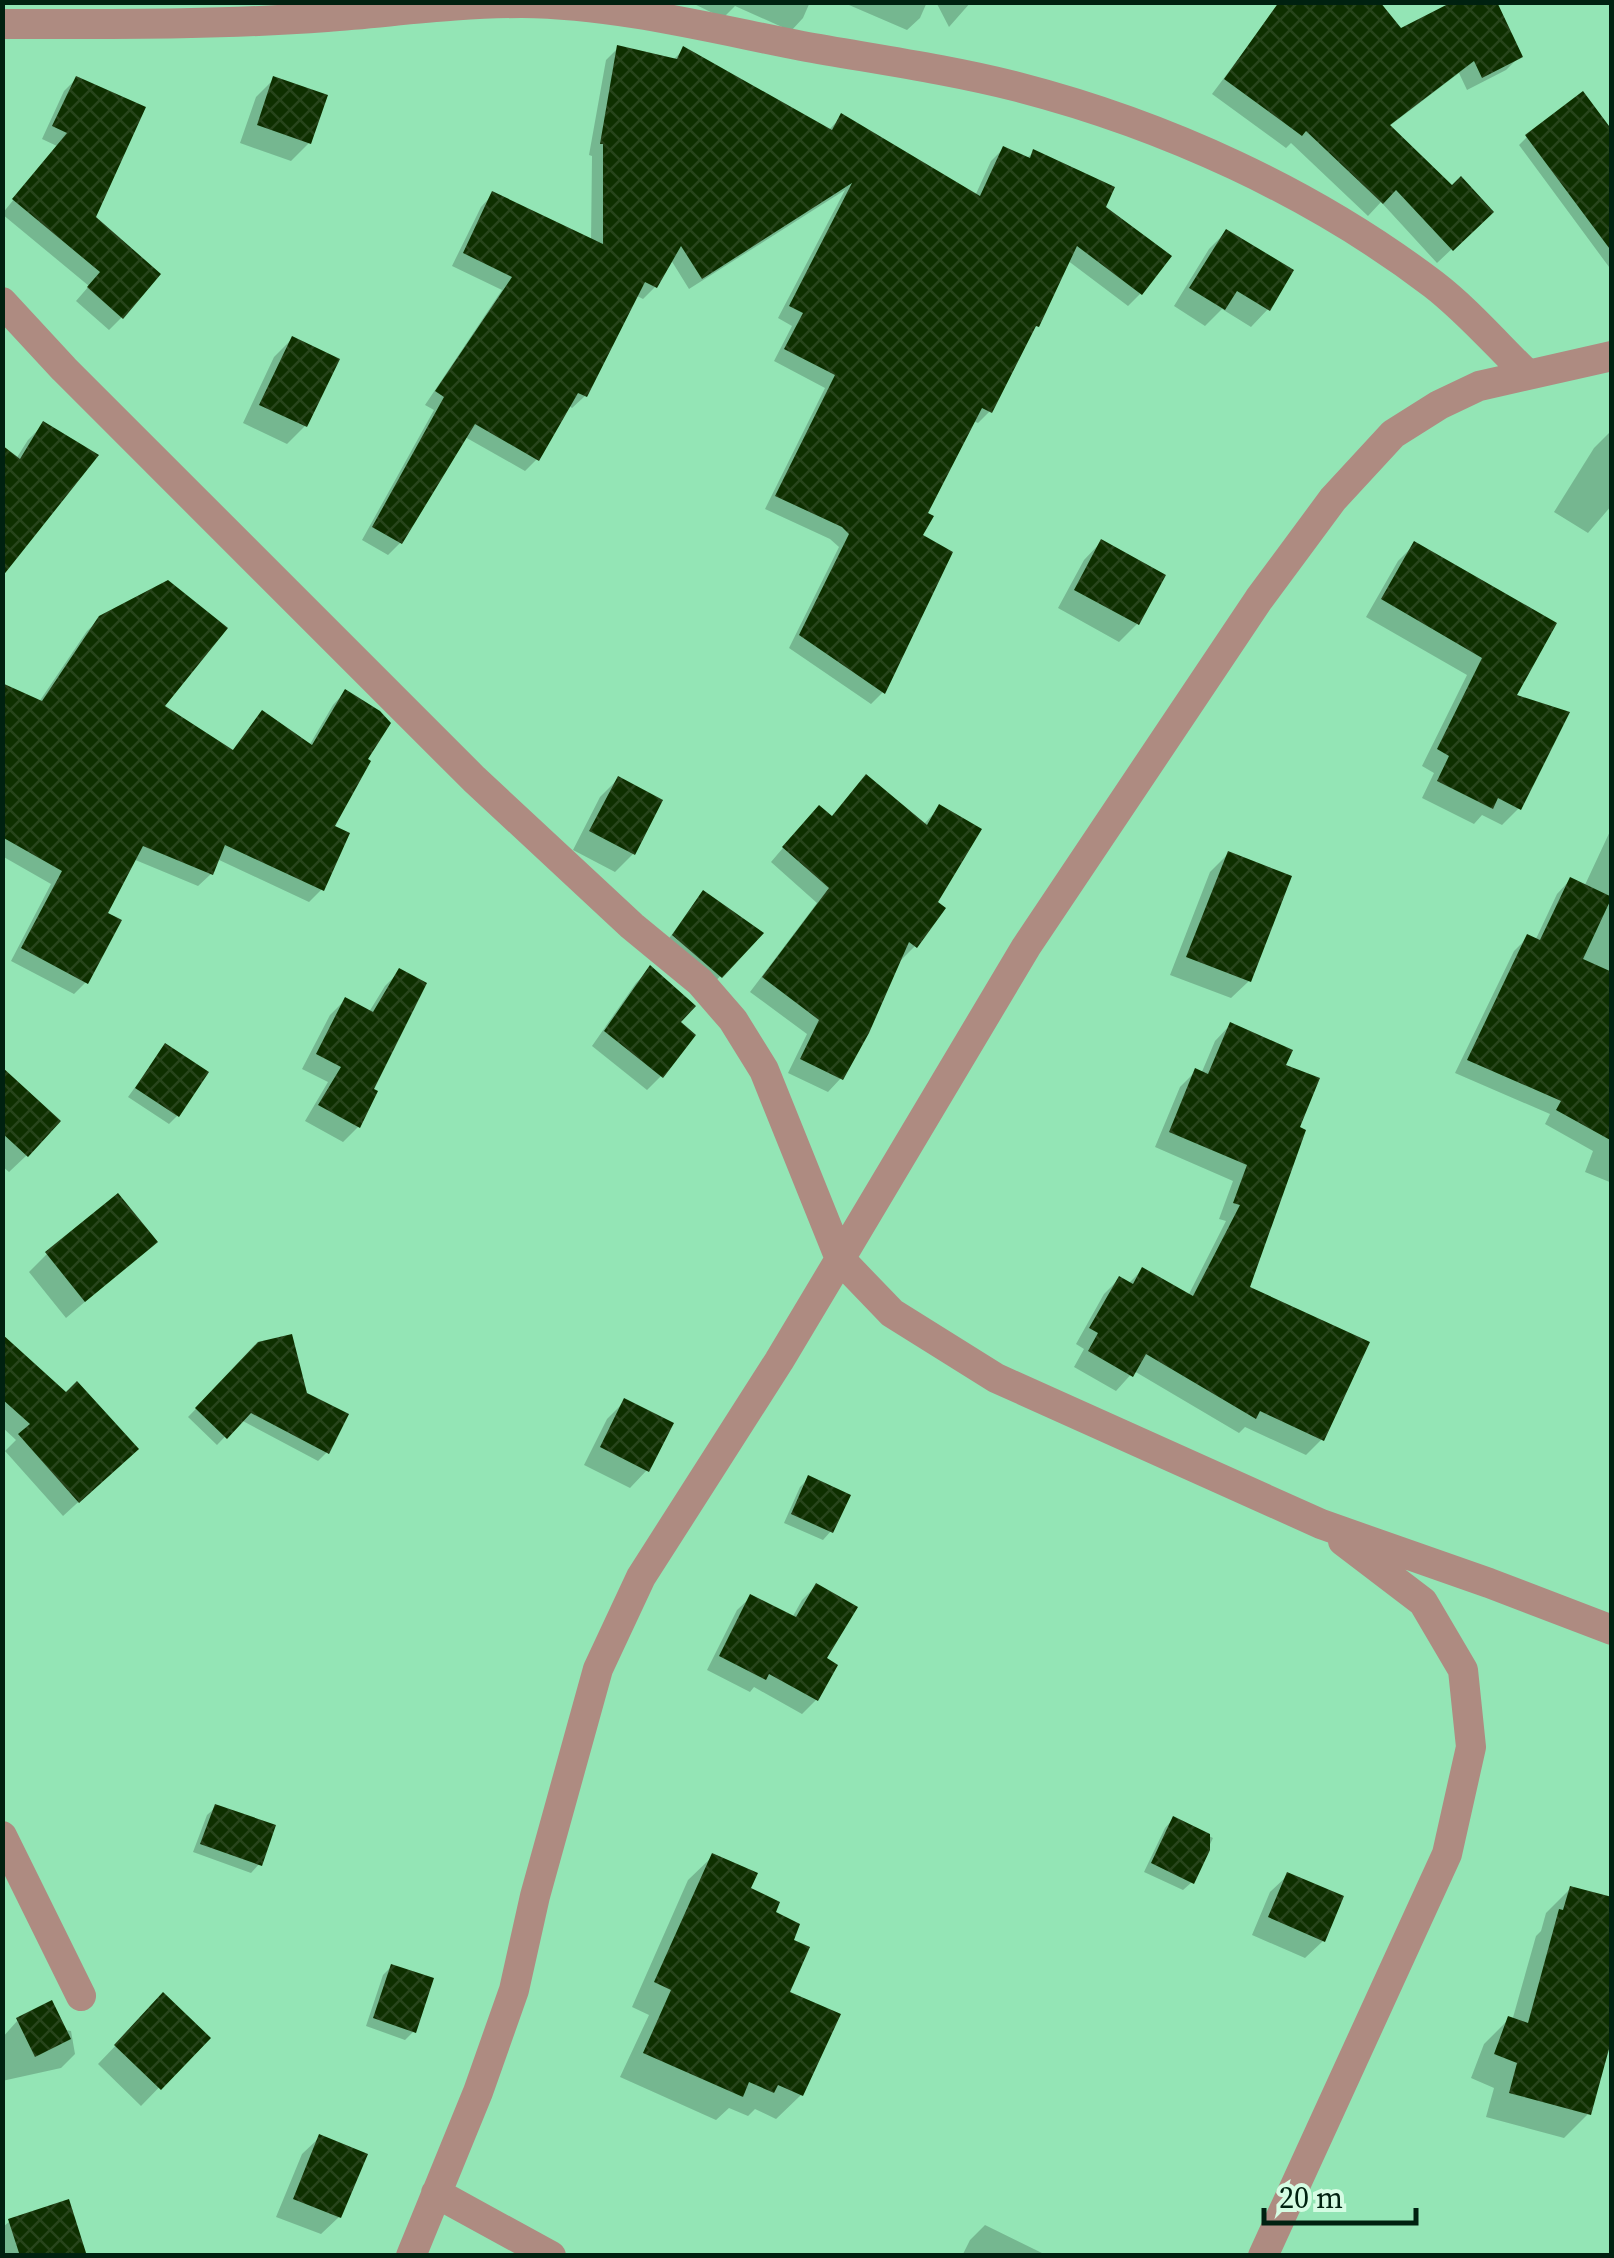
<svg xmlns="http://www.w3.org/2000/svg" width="1614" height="2258" font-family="'Source Serif 4',serif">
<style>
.shadow{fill:#0003}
.building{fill:url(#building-cross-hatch)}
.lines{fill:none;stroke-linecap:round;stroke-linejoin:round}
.minor{stroke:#ae8b81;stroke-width:30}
</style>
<defs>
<pattern id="building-cross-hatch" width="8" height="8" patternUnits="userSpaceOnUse" patternTransform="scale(2.5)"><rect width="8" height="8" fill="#0e2f00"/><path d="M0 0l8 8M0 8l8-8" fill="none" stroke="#27441b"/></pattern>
</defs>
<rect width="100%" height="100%" fill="#93e5b5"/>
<!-- shadow -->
<path class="shadow" d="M690,2H810L803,18L791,31L735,6L723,18Z
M842,2H927L920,18L907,30Z
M936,2H971L949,27Z
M1281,2L1520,56L1506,70L1467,90L1459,73L1388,127L1451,189L1491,212L1437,263L1381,202L1368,216L1291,143L1286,148L1212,94Z
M618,48L673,60L683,50L828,131L842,116L975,196L991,161L1003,149L1026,159L1034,152L1103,208L1140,294L1128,306L1067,260L1036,326L1030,333L990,411L978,423L973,421L925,514L883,692L871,704L789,648L839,547L830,539L765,509L825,388L774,361L792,326L778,318L845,190L689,289L671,260L655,287L643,299L635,295L585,396L572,408L568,405L537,459L525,471L465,437L400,543L388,555L362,540L434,410L425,405L502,290L452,266L481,207L493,194L591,242L592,156L589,155L606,60Z
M76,79L93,218L122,317L109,330L76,301L89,286L2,214L57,146L42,139L64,91Z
M274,79L309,143L291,161L240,143L256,97Z
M1527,137L1612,194V271L1519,145Z
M1226,232L1268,309L1251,327L1222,309L1205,326L1174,306L1209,249Z
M292,339L305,426L287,444L243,423L274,357Z
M43,425L2,565L16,459L28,440Z
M1612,430V505L1588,533L1554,512L1594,448Z
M1101,542L1163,576L1137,624L1119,642L1058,608L1084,560Z
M1415,544L1514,696L1519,808L1502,825L1482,815L1474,824L1422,798L1434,773L1422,766L1467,675L1366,617L1398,561Z
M101,618L161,707L231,752L262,713L309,746L333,705L345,692L365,760L332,828L321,890L309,902L217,859L211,874L198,886L133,859L105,914L86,982L74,994L11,961L51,884L2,856V685L39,702L87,631Z
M618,779L660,801L633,854L615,872L573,850L600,797Z
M939,808L935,903L915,946L901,960L899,958L841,1078L828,1092L788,1073L807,1034L750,992L817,903L771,862L805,822L830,818L923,825Z
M1612,827V1183L1585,1172L1593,1151L1545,1124L1550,1114L1455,1073L1514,951L1528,937L1535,941L1557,894L1570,880L1584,887Z
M1228,854L1249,981L1231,998L1170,975L1210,872Z
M695,902L760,933L712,985L665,944Z
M650,969L661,1076L647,1090L592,1046L636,983Z
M400,971L370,1090L374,1092L358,1127L343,1142L305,1121L328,1082L302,1069L330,1015L345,1000L369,1012L385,986Z
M1230,1025L1283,1066L1296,1128L1247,1288L1322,1439L1306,1455L1245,1427L1239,1433L1134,1371L1116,1391L1074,1367L1084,1349L1076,1344L1104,1294L1119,1279L1128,1284L1142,1270L1188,1296L1226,1221L1219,1219L1233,1181L1155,1147L1180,1087L1196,1071L1201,1074L1215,1041Z
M165,1046L177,1116L169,1124L128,1097Z
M2,1070L27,1155L9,1172L2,1166Z
M155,1242L66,1318L29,1272L47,1254Z
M2,1337L120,1464L63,1516L5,1451L16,1440L2,1427Z
M259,1344L305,1395L327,1452L318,1461L241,1420L217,1445L188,1417Z
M625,1401L647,1470L630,1488L584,1465L607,1419Z
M809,1478L831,1531L823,1540L784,1523L800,1487Z
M816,1586L823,1659L816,1700L802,1714L754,1687L750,1692L707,1670L737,1610L751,1597L792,1618L802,1600Z
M216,1807L259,1864L251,1873L193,1852L207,1815Z
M1173,1819L1213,1838L1192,1882L1183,1890L1144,1872L1165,1828Z
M713,1856L747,1889L790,1941L786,1994L801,2095L776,2119L755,2109L748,2116L729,2108L716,2120L620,2077L649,2015L632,2007L688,1880Z
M1288,1875L1323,1941L1305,1958L1252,1935L1270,1892Z
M1571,1888L1589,2113L1564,2138L1486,2117L1494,2088L1471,2078L1484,2044L1509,2019L1512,2021L1536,1936L1541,1931L1546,1913Z
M391,1967L414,2031L405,2040L366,2026L383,1975Z
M146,2014L207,2038L141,2106L98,2064Z
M18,2020L71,2031L75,2054L61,2068L2,2081V2038Z
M320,2137L339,2217L321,2234L276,2217L302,2154Z
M10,2221L85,2256H2V2228Z
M985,2225L1042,2253L1041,2256H962L970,2240Z"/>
<!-- building -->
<path class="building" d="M1279,2H1380L1401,28L1452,2H1497L1523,57L1482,78L1474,61L1390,125L1452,185L1461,176L1494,212L1453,251L1396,190L1383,204L1306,131L1302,136L1224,79Z
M617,45L677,59L683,46L832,130L841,113L980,196L1003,146L1030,158L1033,149L1115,187L1106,207L1172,256L1142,295L1077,246L1039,327L1036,326L992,413L982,408L928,513L934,516L923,535L953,552L885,694L799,635L849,534L842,527L775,496L835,375L784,349L803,313L789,306L852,183L702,279L681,246L657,288L645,282L587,397L578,393L539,461L475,424L402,544L372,527L444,397L435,391L512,277L463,253L492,191L603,244V144H600Z
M76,76L146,107L96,217L161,274L123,319L87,287L100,272L12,199L67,133L52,126Z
M273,76L328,95L311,144L257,125Z
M1583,91L1612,130V252L1525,135Z
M1226,229L1294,270L1270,311L1237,291L1225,310L1189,288Z
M292,336L340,359L307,427L259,405Z
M43,421L99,455L2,577V445L20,459Z
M1101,539L1166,575L1139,625L1074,590Z
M1414,541L1557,623L1517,695L1570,712L1521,810L1498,798L1493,809L1437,781L1449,756L1437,749L1482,658L1381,599Z
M168,580L228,628L165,706L233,750L262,710L312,745L345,689L380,711L391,723L368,759L371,761L335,826L350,833L324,891L225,845L213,875L143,846L108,913L122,920L88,984L21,948L62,871L2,837V683L42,701L99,616Z
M866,774L927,825L939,804L982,829L938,902L946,908L917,948L909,942L869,1033L843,1080L800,1059L819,1020L762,977L829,888L782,847L819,805L832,816Z
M618,776L663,800L635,855L589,831Z
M1228,851L1292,876L1251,982L1186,957Z
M1570,877L1612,897L1583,959L1612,972V1141L1556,1110L1561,1101L1467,1060L1527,934L1540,940Z
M703,890L764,933L722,978L672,935Z
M650,965L696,1006L681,1022L696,1035L663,1078L604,1031Z
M399,968L427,983L374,1089L378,1091L360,1128L318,1105L341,1067L316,1054L345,997L373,1012Z
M1230,1022L1293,1050L1286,1065L1320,1078L1300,1127L1306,1130L1250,1287L1370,1342L1324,1441L1260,1411L1256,1419L1146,1354L1133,1377L1088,1351L1098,1333L1089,1328L1119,1276L1133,1284L1142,1267L1193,1296L1240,1205L1233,1203L1247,1165L1169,1132L1195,1068L1208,1074Z
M165,1043L209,1072L179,1117L135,1088Z
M2,1067L61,1121L28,1157L2,1133Z
M118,1193L158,1242L85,1302L45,1252Z
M2,1334L66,1392L77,1381L139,1449L79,1503L18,1434L30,1424L2,1399Z
M292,1334L307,1393L349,1414L329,1454L251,1413L227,1439L195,1408L258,1342Z
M624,1398L674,1423L649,1472L600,1447Z
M808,1475L851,1495L833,1533L791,1514Z
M816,1583L858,1607L827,1658L838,1665L818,1701L769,1674L766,1680L719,1656L750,1594L796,1617Z
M215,1804L276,1825L262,1866L200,1844Z
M1173,1816L1210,1834V1850L1194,1884L1151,1863Z
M712,1853L758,1873L751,1888L780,1902L776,1912L800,1924L794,1940L810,1947L790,1992L841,2014L803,2096L778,2085L774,2093L749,2082L743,2097L643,2053L671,1990L654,1982Z
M1287,1872L1344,1896L1325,1942L1268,1917Z
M1570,1886L1612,1897V2038L1591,2115L1509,2093L1517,2063L1494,2054L1508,2016L1528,2023L1559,1909L1563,1910Z
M391,1964L434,1978L416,2033L373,2018Z
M163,1992L211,2038L161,2090L114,2045Z
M52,2000L71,2039L35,2057L16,2018Z
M319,2134L368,2154L341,2218L293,2199Z
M69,2199L87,2256H20L8,2219Z"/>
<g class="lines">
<!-- minor -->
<path class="minor" d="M2,24C111,24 220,25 327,17C393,12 456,3 522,3C616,4 710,28 802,46C874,59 947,69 1018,87C1165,125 1312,192 1433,284C1467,310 1497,345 1527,374
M2,302L64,369L474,779L632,926L700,982L733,1020L764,1070L840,1259L779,1361L641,1577L598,1669L535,1896L514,1990L478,2092L411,2256
M1612,356L1479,386L1439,405L1393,434L1333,499L1259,599L1026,947L840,1259L892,1313L996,1378L1321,1524L1489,1583L1612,1630
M2,1836L81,1996
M436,2193L551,2256
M1263,2256L1447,1854L1471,1747L1463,1670L1423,1602L1343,1541"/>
</g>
<!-- border -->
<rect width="1614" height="2258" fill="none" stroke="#002110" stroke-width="10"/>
<!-- scale -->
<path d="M1264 2208v15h152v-15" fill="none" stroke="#002110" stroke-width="5"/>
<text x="1279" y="2208" font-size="30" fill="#002110" stroke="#d5fce3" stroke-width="8" paint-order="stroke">20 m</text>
</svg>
